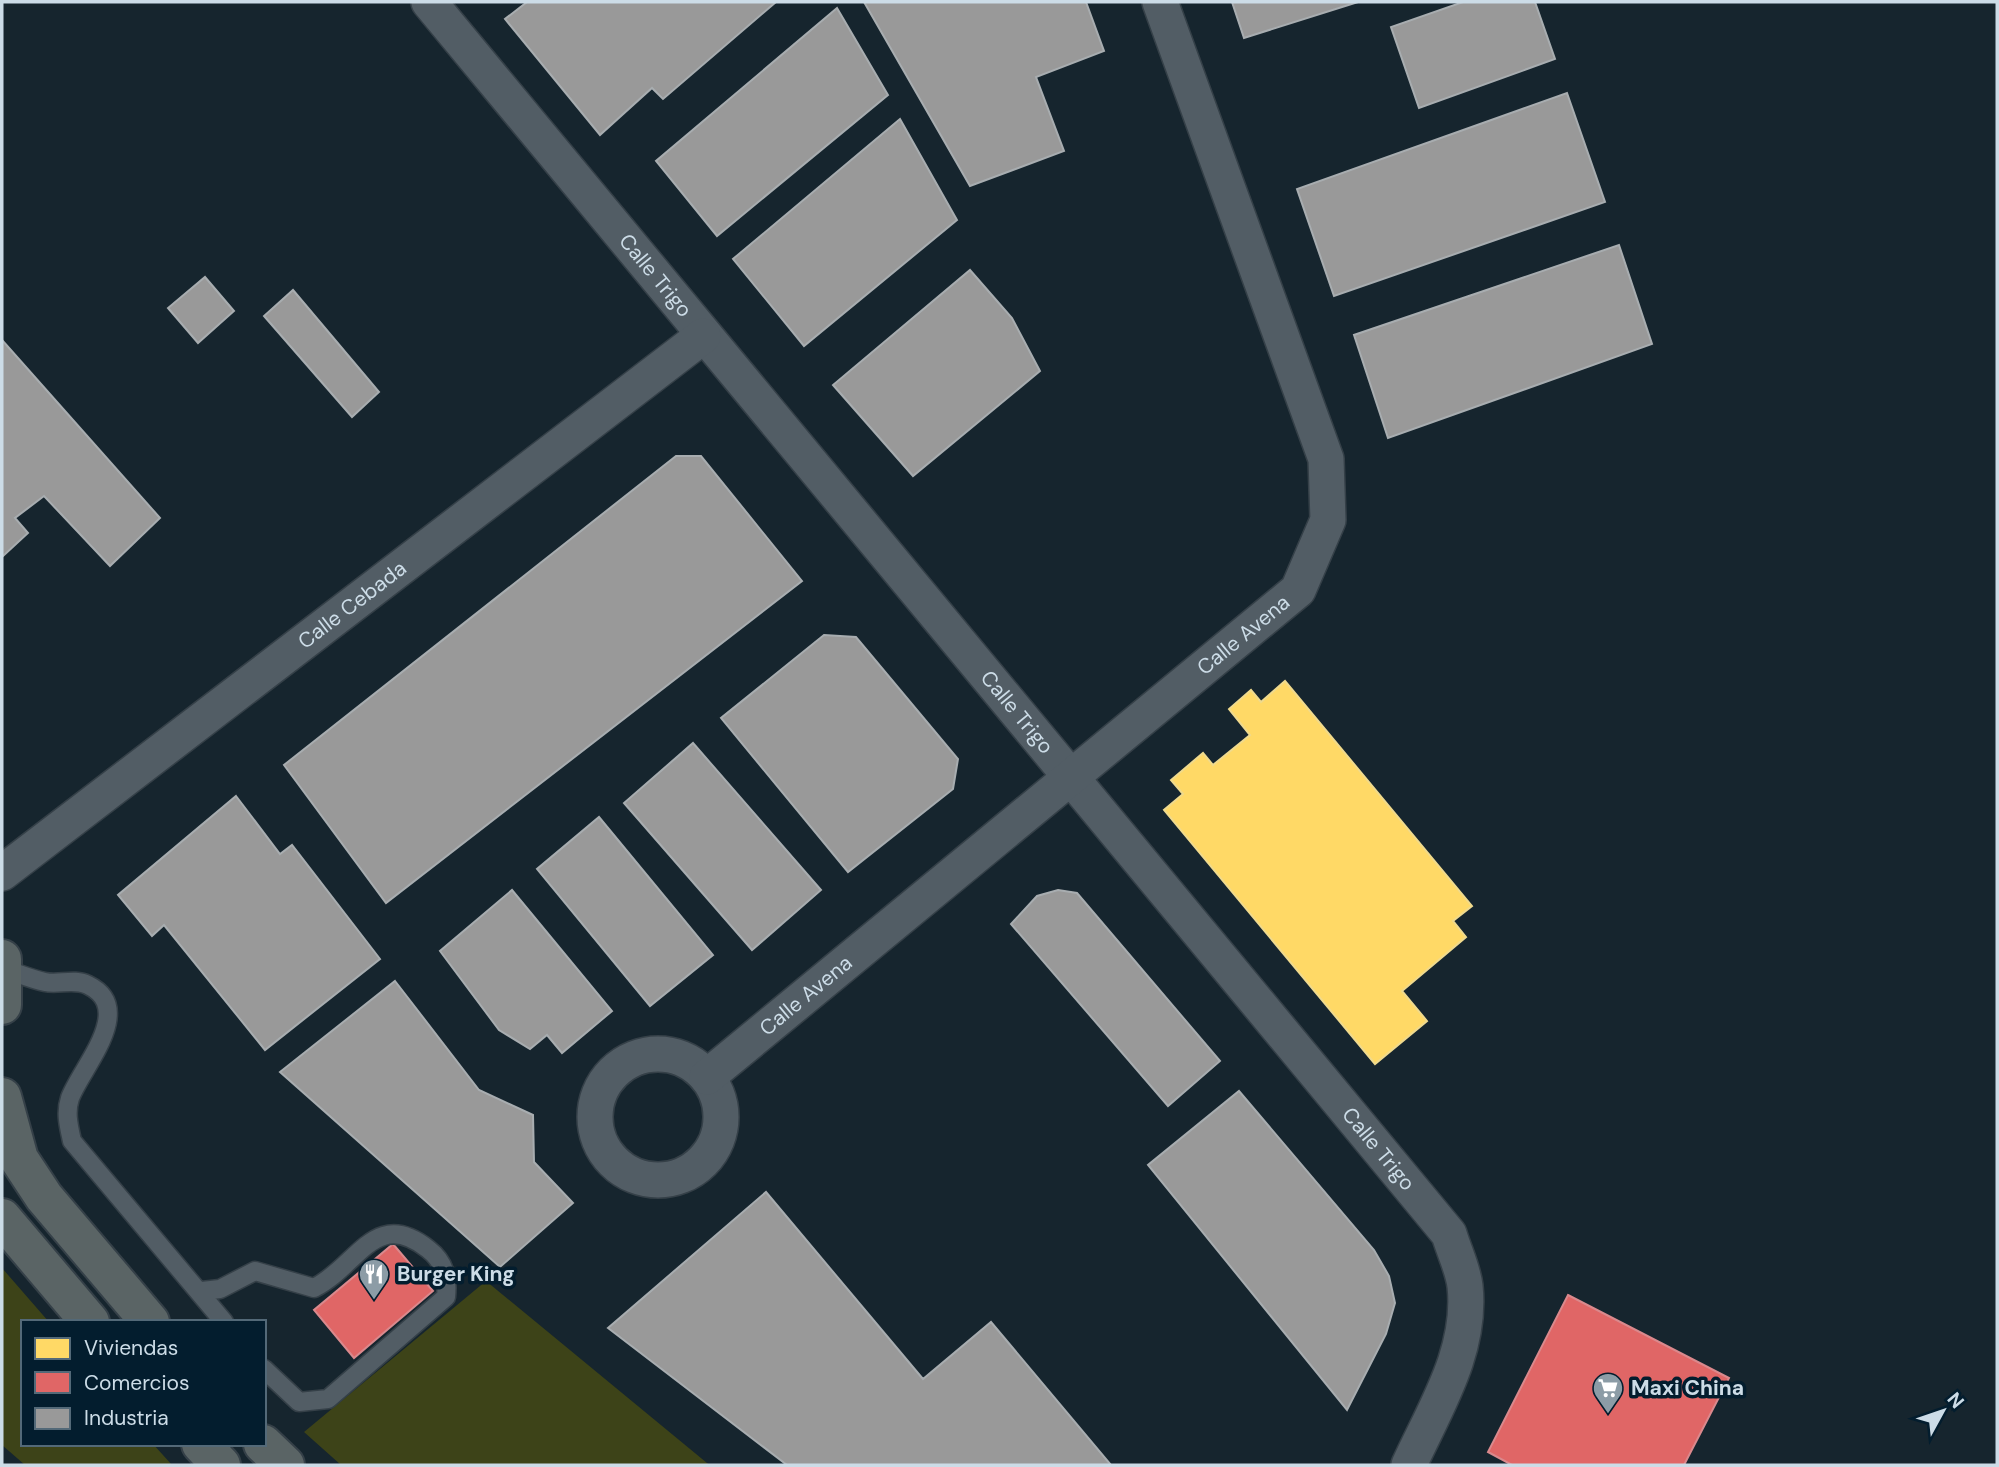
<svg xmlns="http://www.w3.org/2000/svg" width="1999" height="1467" font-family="'DM Sans',sans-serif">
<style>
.green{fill:#3d4318}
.homes{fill:#ffd966;stroke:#f0da8d;stroke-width:2}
.shops{fill:#e06666;stroke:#da898d;stroke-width:2}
.industry{fill:#999;stroke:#a8adb0;stroke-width:2}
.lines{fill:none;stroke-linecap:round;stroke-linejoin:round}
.lane-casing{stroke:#354048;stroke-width:21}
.street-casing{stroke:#354048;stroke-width:38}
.primary-casing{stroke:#354048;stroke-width:42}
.lane{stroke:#525d65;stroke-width:18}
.street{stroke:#525d65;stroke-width:35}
.primary{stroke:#5a6465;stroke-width:38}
.labels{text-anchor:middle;stroke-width:7;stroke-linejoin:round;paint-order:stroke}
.street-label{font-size:21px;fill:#ccdce7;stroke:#031d2e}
.poi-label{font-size:21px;font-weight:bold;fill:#ccdce7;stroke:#031d2e;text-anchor:start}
</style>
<rect width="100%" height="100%" fill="#16252e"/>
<!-- green -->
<path class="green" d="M2,1268L49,1322H23V1444H153L172,1465H25L2,1445Z
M486,1281L707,1463L710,1465H341L304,1432Z"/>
<!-- homes -->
<path class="homes" d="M1285,681L1472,906L1453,921L1466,937L1402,991L1427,1021L1375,1064L1164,810L1183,794L1171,780L1203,753L1213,765L1250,735L1229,709L1251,690L1261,702Z"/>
<!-- shops -->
<path class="shops" d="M393,1244L433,1291L354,1358L314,1310Z
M1568,1295L1729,1378L1684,1465H1512L1488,1452Z"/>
<!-- industry -->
<path class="industry" d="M527,2H776L663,99L652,88L600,135L505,19Z
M864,2H1086L1104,51L1036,77L1064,151L970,186Z
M1232,2H1358L1244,38Z
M1463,2H1535L1555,59L1419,108L1391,27Z
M837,8L888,95L717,236L656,161Z
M1567,93L1605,202L1334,296L1297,189Z
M900,119L957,220L804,346L733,259Z
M1619,245L1652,344L1388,438L1354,335Z
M970,270L1012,318L1040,371L913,476L833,385Z
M205,277L234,311L198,343L168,308Z
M293,290L379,392L352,417L264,316Z
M2,340L160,518L110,566L44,496L15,518L28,533L2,557Z
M676,456H701L802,581L386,903L284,765Z
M824,635L856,637L958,759L953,789L848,872L721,718Z
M693,743L821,890L752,950L624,803Z
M236,796L280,854L292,845L380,959L265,1050L164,925L152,936L118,895Z
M599,817L713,955L650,1006L537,869Z
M512,890L612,1011L562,1053L547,1035L530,1049L499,1030L440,951Z
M1058,890L1077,893L1220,1061L1168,1106L1011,924L1037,896Z
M395,981L479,1090L533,1115L534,1162L573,1203L500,1267L280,1072Z
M1239,1091L1374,1250L1389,1276L1395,1303L1386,1334L1347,1410L1148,1165Z
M766,1192L923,1379L991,1322L1111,1465H787L608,1328Z"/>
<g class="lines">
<!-- lane casing -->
<g class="lane-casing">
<path id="lane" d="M4,969C17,973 31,979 45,982C59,985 74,978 88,985C137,1009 81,1068 70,1098C65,1113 69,1127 72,1141L224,1322
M202,1291L220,1289L255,1271L314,1288C358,1266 375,1207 428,1249C445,1262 448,1278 446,1297L328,1399L299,1402L264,1369"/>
</g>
<!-- street casing -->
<g class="street-casing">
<g id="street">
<path id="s1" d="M429,2L1449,1234C1454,1251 1463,1269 1465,1286C1472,1351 1435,1408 1409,1465"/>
<path id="s2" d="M2,873L703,336"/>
<circle cx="658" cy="1117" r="63"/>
<path id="s3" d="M707,1077L1298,590L1328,520L1326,459L1160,2"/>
</g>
</g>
<!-- primary casing -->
<g class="primary-casing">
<path id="primary" d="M2,959V1005
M2,1097L19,1159L44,1197L150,1322
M2,1218L90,1322
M201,1444L221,1465
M263,1444L285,1465"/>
</g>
<!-- lane -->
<use href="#lane" class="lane"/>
<!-- street -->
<use href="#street" class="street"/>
<!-- primary -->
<use href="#primary" class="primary"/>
</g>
<!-- icons -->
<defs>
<g id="restaurant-pin" transform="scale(1.575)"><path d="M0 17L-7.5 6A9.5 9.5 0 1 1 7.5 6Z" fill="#8c9ca6" stroke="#031d2e"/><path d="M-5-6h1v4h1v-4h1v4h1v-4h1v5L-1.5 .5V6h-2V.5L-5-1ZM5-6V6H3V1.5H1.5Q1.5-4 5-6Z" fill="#fff"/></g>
<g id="supermarket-pin" transform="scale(1.575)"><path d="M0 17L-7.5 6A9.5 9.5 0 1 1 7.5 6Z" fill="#8c9ca6" stroke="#031d2e"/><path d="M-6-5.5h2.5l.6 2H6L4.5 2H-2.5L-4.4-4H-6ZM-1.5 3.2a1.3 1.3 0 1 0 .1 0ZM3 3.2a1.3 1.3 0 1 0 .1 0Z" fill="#fff"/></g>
</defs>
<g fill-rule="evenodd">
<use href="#restaurant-pin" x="374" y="1274"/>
<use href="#supermarket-pin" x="1608" y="1388"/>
</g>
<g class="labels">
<!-- street labels -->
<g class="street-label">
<text dy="7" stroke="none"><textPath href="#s1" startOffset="355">Calle Trigo</textPath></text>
<text dy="7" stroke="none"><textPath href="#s2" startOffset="441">Calle Cebada</textPath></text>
<text dy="7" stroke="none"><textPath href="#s3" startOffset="695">Calle Avena</textPath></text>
<text dy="7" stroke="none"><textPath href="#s1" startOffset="922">Calle Trigo</textPath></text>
<text dy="7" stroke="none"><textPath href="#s3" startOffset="128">Calle Avena</textPath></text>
<text dy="7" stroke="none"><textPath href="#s1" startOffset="1489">Calle Trigo</textPath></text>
</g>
<!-- poi labels -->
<g class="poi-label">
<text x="397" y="1281">Burger King</text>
<text x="1631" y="1395">Maxi China</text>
</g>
</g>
<!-- border -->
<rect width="1999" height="1467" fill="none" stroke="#ccdce7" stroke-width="7"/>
<!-- legend -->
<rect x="21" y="1320" width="245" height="126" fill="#031d2e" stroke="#536978" stroke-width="2"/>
<rect x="35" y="1338" width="35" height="21" fill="#ffd966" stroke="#536978" stroke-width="2"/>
<text x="84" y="1355" font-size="21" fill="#ccdce7">Viviendas</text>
<rect x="35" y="1372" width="35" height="21" fill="#e06666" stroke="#536978" stroke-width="2"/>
<text x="84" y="1390" font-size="21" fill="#ccdce7">Comercios</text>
<rect x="35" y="1408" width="35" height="21" fill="#999999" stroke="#536978" stroke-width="2"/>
<text x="84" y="1425" font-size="21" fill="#ccdce7">Industria</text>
<!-- north arrow -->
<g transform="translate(1943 1411) rotate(50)" stroke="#031d2e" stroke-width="5" paint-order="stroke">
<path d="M0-5L12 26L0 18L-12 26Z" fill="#ccdce7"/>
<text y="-10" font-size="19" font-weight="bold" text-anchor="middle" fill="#ccdce7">N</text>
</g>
</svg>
